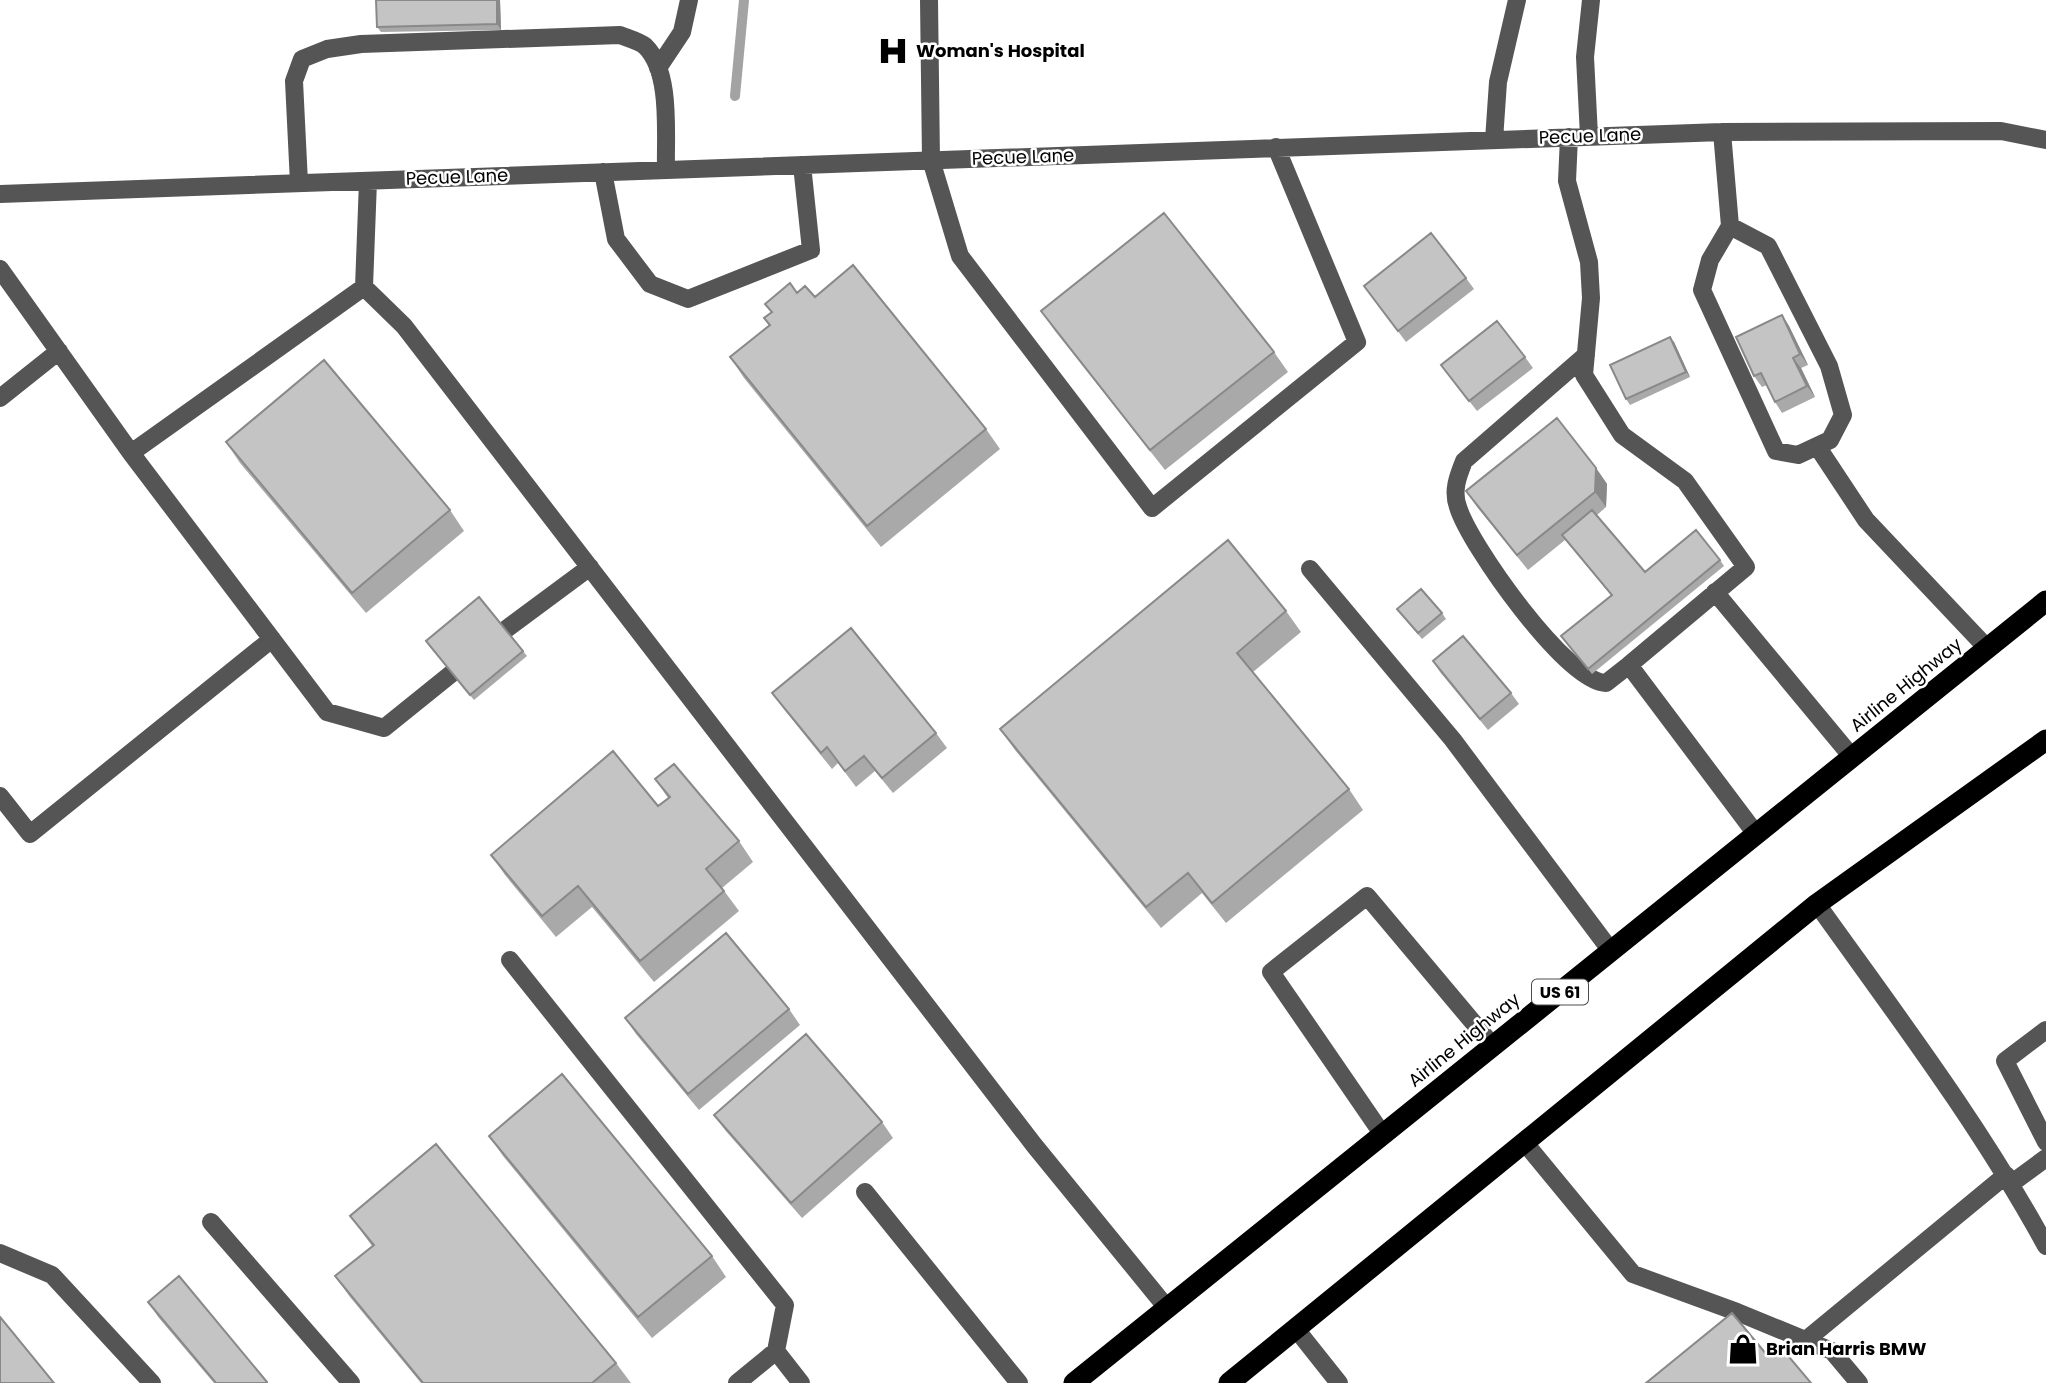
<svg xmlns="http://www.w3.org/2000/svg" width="2046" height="1383" font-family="Poppins,sans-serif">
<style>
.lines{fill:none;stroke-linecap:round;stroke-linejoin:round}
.stream{stroke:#a3a3a3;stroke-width:10}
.minor{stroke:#555;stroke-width:18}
.highway{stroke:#000;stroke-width:21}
.wall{fill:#a9a9a9}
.shaded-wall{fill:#898989}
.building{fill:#c4c4c4;stroke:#898989;stroke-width:2}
.labels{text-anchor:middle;stroke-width:5;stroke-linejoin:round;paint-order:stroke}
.shield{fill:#fff;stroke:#4c4c4c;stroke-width:2}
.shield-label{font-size:16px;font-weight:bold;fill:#000}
.poi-label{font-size:18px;font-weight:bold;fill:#000;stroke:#fff;text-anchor:start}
.street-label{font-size:18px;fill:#000;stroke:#fff}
</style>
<rect width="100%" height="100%" fill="#fff"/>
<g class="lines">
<!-- stream -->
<path class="stream" d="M735,96L744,0"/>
<!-- minor -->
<path class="minor" d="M929,0L931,160L960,256L1152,508L1357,342L1276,147
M658,68L682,32L689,0
M1722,132L1730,226L1710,260L1702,290L1776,451L1798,455L1830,440L1843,415L1829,366L1768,246L1730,226
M1589,136L1585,57L1591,0
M1569,137L1567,181L1589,262L1591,298L1584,375L1622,435L1685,481L1746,567L1629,665L1756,834
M1494,140L1498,82L1517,0
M603,172L616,239L650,284L688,299L811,250L802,165
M299,183L294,81L302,59L327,49L361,44L620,35C627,38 639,41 645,46C672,72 665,135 666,169
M0,194L1722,132L2001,131L2046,140
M0,269L131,453L364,287L404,326L1034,1145L1167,1308
M364,287L368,181
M1586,355L1464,461C1458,476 1452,491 1458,507C1470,546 1567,682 1606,683L1629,665
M0,398L59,351
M1817,446L1866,520L1987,648
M131,453L327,712L384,728L451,674
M1310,569L1453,740L1611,951
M1715,592L1852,757
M505,630L590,567
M0,796L30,834L272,639
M1817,904C1897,1016 1980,1125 2046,1246
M510,960L785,1305L776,1351L801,1383
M2046,1030L2005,1061L2046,1142
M1383,1135L1271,972L1367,896L1493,1046
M1525,1143L1633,1274L1737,1312L1832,1351L1859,1383
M2012,1183L2046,1158
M865,1192L1019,1383
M211,1222L351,1383
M0,1253L52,1275L152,1383
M1296,1329L1339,1383
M1806,1340L2006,1175
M737,1383L776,1351"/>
<!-- highway -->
<path class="highway" d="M1074,1383L2046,601
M1229,1383L1817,904L2046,740"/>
</g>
<!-- wall -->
<path class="wall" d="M500,0L501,30L381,32L377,27Z
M1466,278L1474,289L1406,342L1364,286Z
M797,293L815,297L986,429L1000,449L881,547L744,378L730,357L769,326L764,318Z
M1041,311L1274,352L1288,372L1165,470L1055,331Z
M1782,315L1789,326L1808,365L1801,368L1815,397L1782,413L1775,402L1767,385L1762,387L1754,376Z
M1674,342L1690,377L1630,405L1626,399Z
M1525,357L1533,368L1477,411L1441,365Z
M226,442L450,510L464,531L366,613L240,463Z
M1596,468L1607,484L1606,507L1597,515L1645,572L1720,560L1724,566L1592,674L1561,636L1611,595L1565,540L1528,570L1477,507L1466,491Z
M1397,609L1442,613L1446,619L1422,639Z
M1286,611L1301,632L1253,672L1349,789L1363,810L1226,923L1202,893L1161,928L1015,750L1000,729Z
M429,646L523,651L527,656L474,700Z
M1433,661L1511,693L1519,704L1488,730L1440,672Z
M772,693L936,733L947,748L893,793L875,771L856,787L838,763L832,769L783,708Z
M655,779L739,841L753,862L722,888L739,911L654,982L592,907L556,937L505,875L491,855L658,806L668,798Z
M789,1009L800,1025L699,1110L636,1034L625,1018Z
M714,1115L882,1122L893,1138L802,1218L725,1130Z
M489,1136L712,1256L726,1277L652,1338L503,1156Z
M350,1216L616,1363L631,1383H421L350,1297L335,1276L372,1246Z
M179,1276L268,1383H214L159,1318L148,1302Z"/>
<!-- shaded-wall -->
<path class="shaded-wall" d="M497,0H500L501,30L497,24Z
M1782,315L1789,326L1808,365L1800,354Z
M1670,337L1674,342L1690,377L1686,372Z
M1793,358L1801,368L1815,397L1807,386Z
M1596,468L1607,484L1606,507L1595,492Z"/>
<!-- building -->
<path class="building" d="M376,0H497V24L377,27Z
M1164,213L1274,352L1150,450L1041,311Z
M1431,233L1466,278L1398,331L1364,286Z
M853,265L986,429L867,526L730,357L770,325L764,318L772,312L765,304L790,283L797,293L805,286L815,297Z
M1782,315L1800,354L1793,358L1807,386L1775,402L1761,373L1754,376L1736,337Z
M1497,321L1525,357L1469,401L1441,365Z
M1670,337L1686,372L1626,399L1610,365Z
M324,360L450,510L352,593L226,442Z
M1557,418L1596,468L1595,492L1517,555L1466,491Z
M1592,510L1645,572L1696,530L1720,560L1588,669L1561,636L1612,595L1562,535Z
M1228,540L1286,611L1237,653L1349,789L1212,903L1188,873L1146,907L1000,729Z
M1421,589L1442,613L1418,633L1397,609Z
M479,597L523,651L470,695L426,641Z
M851,628L936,733L882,778L864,756L845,771L827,747L821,753L772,693Z
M1463,636L1511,693L1480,719L1433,661Z
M613,751L658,806L670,797L655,779L674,764L739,841L706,869L724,891L640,961L578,886L542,916L491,855Z
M726,933L789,1009L688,1094L625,1018Z
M806,1034L882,1122L791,1203L714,1115Z
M562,1074L712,1256L638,1317L489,1136Z
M436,1144L616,1363L592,1383H423L335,1276L374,1245L350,1216Z
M179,1276L267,1382L266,1383H216L148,1302Z
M1732,1313L1767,1355L1779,1345L1811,1383H1646Z
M0,1317L54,1383H0Z"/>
<!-- icons -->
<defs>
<g id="hospital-bare" transform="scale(2.415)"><path d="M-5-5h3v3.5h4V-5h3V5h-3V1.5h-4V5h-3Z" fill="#000" stroke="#fff" stroke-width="2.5" paint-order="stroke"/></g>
<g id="shop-bare" transform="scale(2.415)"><path d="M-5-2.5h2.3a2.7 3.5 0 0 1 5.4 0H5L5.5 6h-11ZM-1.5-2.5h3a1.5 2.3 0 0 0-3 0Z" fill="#000" stroke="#fff" stroke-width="2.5" paint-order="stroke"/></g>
</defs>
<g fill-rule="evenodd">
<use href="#hospital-bare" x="893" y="51"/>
<use href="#shop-bare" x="1743" y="1349"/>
</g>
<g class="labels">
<!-- shield labels -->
<rect class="shield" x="1532" y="979.5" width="56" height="25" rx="5"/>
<g class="shield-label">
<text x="1560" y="998">US 61</text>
</g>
<!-- poi labels -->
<g class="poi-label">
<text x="916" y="57">Woman's Hospital</text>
<text x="1766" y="1355">Brian Harris BMW</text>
</g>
<!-- street labels -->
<g class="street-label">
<text transform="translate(1590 136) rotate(-2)" y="6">Pecue Lane</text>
<text transform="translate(1023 157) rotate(-2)" y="6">Pecue Lane</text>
<text transform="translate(457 177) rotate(-2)" y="6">Pecue Lane</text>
<text transform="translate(1906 685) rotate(-39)" y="6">Airline Highway</text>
<text transform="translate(1464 1040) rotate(-39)" y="6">Airline Highway</text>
</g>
</g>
</svg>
